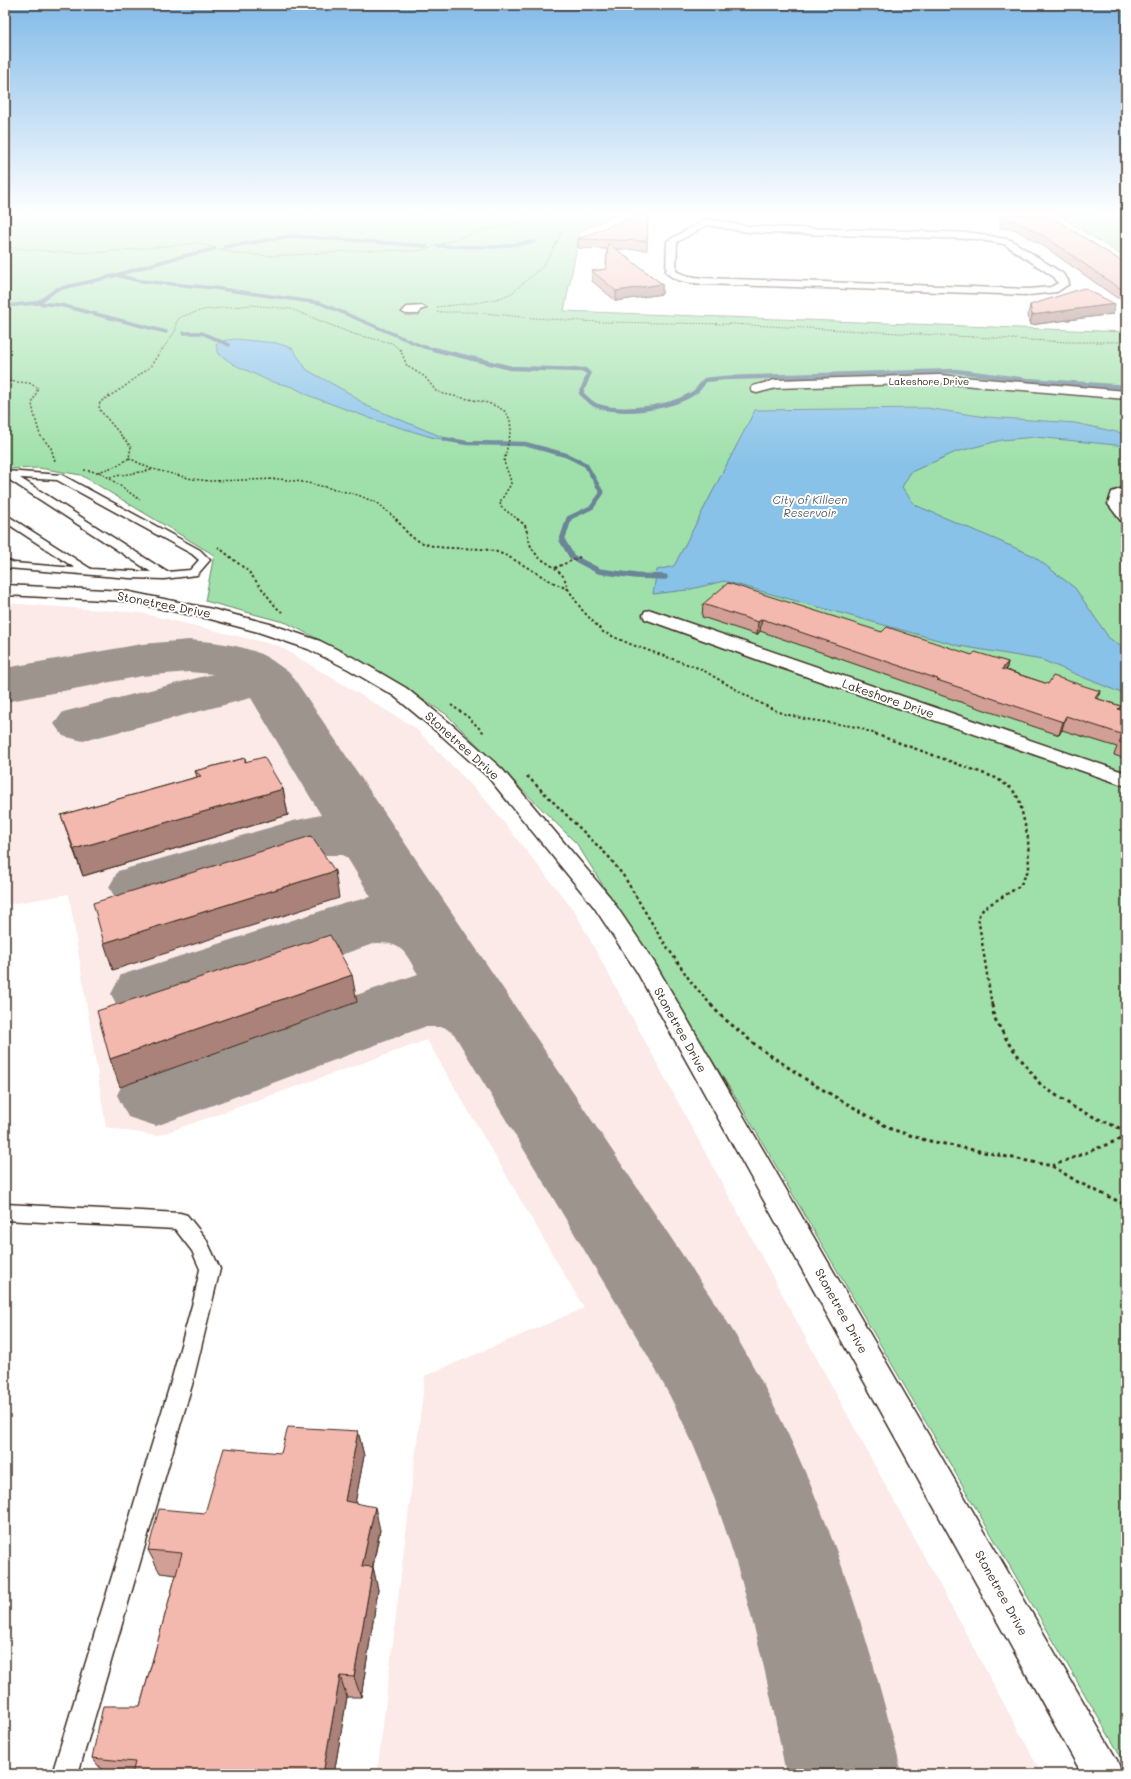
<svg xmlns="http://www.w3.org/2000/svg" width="1131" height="1779" font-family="Mali,sans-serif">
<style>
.built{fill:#fbeae7}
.green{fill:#9fe0aa;stroke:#6d8564}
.water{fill:#89c2e8;stroke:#6a8597}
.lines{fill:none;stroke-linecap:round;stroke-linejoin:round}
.stream-far2{stroke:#6a8597;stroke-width:3.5}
.stream-far1{stroke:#6a8597;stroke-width:4.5}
.stream{stroke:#6a8597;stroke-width:5.5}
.taxiway{fill:#9d948e;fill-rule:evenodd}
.service-casing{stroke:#3b2a1e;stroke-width:3}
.minor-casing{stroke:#3b2a1e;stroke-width:3}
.path-far4{stroke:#3b2a1e;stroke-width:1;stroke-dasharray:1.5 1.5;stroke-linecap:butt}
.path-far3{stroke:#3b2a1e;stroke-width:1.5;stroke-dasharray:2 2;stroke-linecap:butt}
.path-far2{stroke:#3b2a1e;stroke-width:2;stroke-dasharray:2.5 2.5;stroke-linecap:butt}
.path-far1{stroke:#3b2a1e;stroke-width:2.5;stroke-dasharray:3 3;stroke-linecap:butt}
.path{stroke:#3b2a1e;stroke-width:3;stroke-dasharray:3.5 3.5;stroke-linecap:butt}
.service{fill:#fff;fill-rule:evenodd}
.minor{fill:#fff;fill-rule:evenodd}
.wall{fill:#d19f96;stroke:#3b2a1e}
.shaded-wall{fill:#aa827a;stroke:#3b2a1e}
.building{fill:#f3b9ae;stroke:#3b2a1e}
.labels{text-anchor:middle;stroke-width:4;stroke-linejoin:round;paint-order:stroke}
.far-street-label{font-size:10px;fill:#3b2a1e;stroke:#fff}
.far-water-label{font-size:11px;font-style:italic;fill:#565f65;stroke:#fff}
.street-label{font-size:12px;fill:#3b2a1e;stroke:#fff}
</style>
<rect width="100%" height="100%" fill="#fff"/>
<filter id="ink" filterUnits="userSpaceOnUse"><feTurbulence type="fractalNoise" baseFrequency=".025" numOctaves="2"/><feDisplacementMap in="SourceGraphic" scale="8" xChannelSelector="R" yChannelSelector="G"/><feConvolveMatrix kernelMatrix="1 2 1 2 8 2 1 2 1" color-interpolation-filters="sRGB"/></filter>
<g filter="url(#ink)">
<!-- built -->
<path class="built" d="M5,603L141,613L279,646L414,727L486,800L575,912L1042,1774H377L425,1376L584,1308L427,1040L157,1136L106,1127L69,894L5,905Z"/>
<!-- green -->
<path class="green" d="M5,215H615L580,232L564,311L1126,332V1765L744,1111L577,844L446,714L362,662L287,623L205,601L214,555L81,475L39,468L5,469Z
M1054,215H1126V258L1064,219Z"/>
<!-- water -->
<path class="water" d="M235,339L276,343L292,348L307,370L349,393L367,406L452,441L431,437L372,419L310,396L293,387L269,381L233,364L219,354L216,345L221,341Z
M927,408L986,417L1075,423L1126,434V446L1035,437L1002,440L956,452L911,472L902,487L915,505L1032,555L1075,588L1109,638L1126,650V695L1042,660L960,646L724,581L687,590L653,594L657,570L674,566L755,410Z"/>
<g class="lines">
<!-- stream-far2 -->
<path class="stream-far2" d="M439,246L495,247L534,242
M225,247L293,236L427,246
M116,275L140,281L214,288L320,303L424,347L437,350
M34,303L42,300L57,289L106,278L175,258L215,249
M5,306L34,303L60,305L166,332
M184,333H202L229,345"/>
<!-- stream-far1 -->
<path class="stream-far1" d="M433,349L511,368L585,370L589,374L581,393C585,397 590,402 595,405C622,415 672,408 695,392C699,389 702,384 705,380L724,378L956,371L1027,380L1126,387
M444,439L467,443L525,444L566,455L586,465L602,493L592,507L569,518L568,520"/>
<!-- stream -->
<path class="stream" d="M569,519L562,540L572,557L599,571L636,576L665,577"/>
<!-- taxiway -->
<path class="taxiway" d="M189,640C216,642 250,645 273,661C279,665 285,670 291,674L723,1315C811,1455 864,1614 902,1774H786C765,1661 738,1548 692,1442C665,1380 627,1321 592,1263C546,1186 500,1110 454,1034L444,1027H424L156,1126L128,1117L117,1095L128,1073L418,974C405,953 403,942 376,943L147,1021L121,1013L111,994L121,975L343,904L371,897L348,859L343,855H319L142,909L118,903L109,887L118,871L293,821L321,815L251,698L83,741L63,736L54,724L63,712L213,674L189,672L142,676L5,702V668L142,644Z"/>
<!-- service casing -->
<g class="service-casing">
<path id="service" d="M422,306L426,308L420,310L419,314H406L402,312L407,307Z
M5,471L62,475L200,550L210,560L197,575L164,579L130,578L7,568L5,567V559L14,563L75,568L5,522V514L91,569L151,572L5,477ZM20,478L57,480L192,554L199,560L190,570L167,572Z
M5,1204L180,1213L187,1215L206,1239L220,1269L192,1385L78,1774H52L170,1385L194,1298L200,1269L192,1251L175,1229L5,1220Z"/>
</g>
<!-- minor casing -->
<g class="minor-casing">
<path id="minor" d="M706,219L748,226L767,227L975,233L1011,240L1062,273L1068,280L1069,284L1057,292L1029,295L703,284C691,283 674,282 666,272L667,241ZM707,225L748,232L767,233L975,239L1004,244L1054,277L1058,283L1051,287L1029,289L703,278C693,277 685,276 676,271L677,242Z
M940,375L1126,391V399L940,383L776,388L757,393L753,392L751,389L753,386L775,380Z
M1126,487V496L1124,497L1122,504L1126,508V523L1121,521L1108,504L1112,492Z
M5,585L125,591L212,609L270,624L320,641L360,661L406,688L456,728L502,769L610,897L654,962L1117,1760L1122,1774H1082L637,972L594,907L488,777L442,736L394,696L348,669L308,649L258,632L210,619L125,601L5,595Z
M651,610L1126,773V786L767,663L645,619L643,615L645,611Z"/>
</g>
<!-- path-far4 -->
<path class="path-far4" d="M441,244L482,230L523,222L535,215
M5,247L55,252L93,253L198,243L238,254L275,256L368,250L416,251L431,248
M433,247L438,245
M437,307L482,302L500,298L512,293L542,267L552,252L562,231L581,215
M437,312H474L533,318L599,322L731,324L1067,342H1126
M162,350L176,330V323L180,317L203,310L251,305L291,309L353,334L392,343L400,350"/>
<!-- path-far3 -->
<path class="path-far3" d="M400,349L407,366L425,377L436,391L444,394L488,403L498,407L506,412L510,420L511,430L504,462L510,478L511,484L500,502L501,507L519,520
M5,381L29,383L38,388L32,404L34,414L40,435L51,448L55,461
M129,458L149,468L192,479L210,481L279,479L303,482L334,489L358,495L379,504L397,520
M84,470L102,473L140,500
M98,472L119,465L129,458L131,447L99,409L100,402L124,387L150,367L162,349
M110,477L152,470"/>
<!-- path-far2 -->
<path class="path-far2" d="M396,519C402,526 407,534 415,539C439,554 471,544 497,552C522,561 543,580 568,589
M517,519L525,525L531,547L538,557L555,568L564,577L568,589L582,610L603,632L630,644L701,669L754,700L781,713L805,719L857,727L878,735
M218,547L249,572L276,607L284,614
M555,568L582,556
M451,705L468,717L485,734"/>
<!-- path-far1 -->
<path class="path-far1" d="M875,734L996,778L1012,789L1019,799L1028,838L1029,869L1020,886L984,908L978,917L992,1006
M527,776L609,857L625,878L659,935L691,982L712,1006"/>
<!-- path -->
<path class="path" d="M711,1005L720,1015L758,1047L813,1084L891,1129L925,1140L1052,1166L1078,1182L1126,1205
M992,1005L994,1017L1009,1044L1041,1085L1078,1110L1126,1131
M1052,1166L1126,1137"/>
<!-- service -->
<use href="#service" class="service"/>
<!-- minor -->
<use href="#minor" class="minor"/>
</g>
<!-- wall -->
<path class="wall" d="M648,215L647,250L616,249L662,284V294L616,301L592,281V271L606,269L607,249L578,248V239Z
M1000,215H1048L1126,264V298H1117L1045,247L1014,229L1000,228Z
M1030,305L1113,314L1030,325L1028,315Z
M703,604L882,632L972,655L1008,662L1006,670L1048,684L1100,691L1098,699L1121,706L1119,710L1126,712V759L1114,755L1117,747L1062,730L1059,735L934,693L935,692L760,631L757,635L702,617Z
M245,758L246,762L283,789L288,815L83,876L70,841L61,815L197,777L195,771Z
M358,1431L364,1456L355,1503L380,1530L373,1567L378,1590L361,1697H347L334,1774H105L92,1758L140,1706L176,1575L160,1573L148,1550L205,1513L281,1453Z"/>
<!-- shaded-wall -->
<path class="shaded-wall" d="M662,284V294L616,301V291Z
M1115,304L1113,314L1030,325L1032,315Z
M762,619L760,631L757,635L758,622Z
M1008,662L1005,675L1002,669Z
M1100,691L1096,704L1095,698Z
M1066,716L1062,730L1059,735L1063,722Z
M283,789L288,815L83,876L74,849Z
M335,871L339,898L113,970L104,943Z
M352,975L357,1002L120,1087L110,1059Z
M358,1431L364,1456L351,1525L345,1501Z
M375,1507L380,1530L368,1589L362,1566Z
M373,1567L378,1590L361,1697L354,1677Z
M340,1676L347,1697L334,1774H323Z"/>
<!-- building -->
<path class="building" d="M636,215H648L647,241L578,239Z
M1002,215H1048L1126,264V288H1119L1047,238L1016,221L1002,219Z
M608,243L662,284L616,291L592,271L606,269Z
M1084,288L1115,304L1032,315L1030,305Z
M728,583L882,632L887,627L972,655L975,652L1008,662L1002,669L1048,684L1053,676L1100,691L1095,698L1121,706L1118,709L1126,712V744L1119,742L1124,735L1066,716L1063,722L937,680L938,679L762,619L758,622L703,604Z
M264,757L283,789L74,849L61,815L201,776L195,771L245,758V762Z
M311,836L335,871L104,943L93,903Z
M330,935L352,975L110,1059L97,1011Z
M288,1427L358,1431L345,1501L375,1507L362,1566L373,1567L354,1677L340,1676L323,1774H132L135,1762L92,1758L103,1706H140L182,1553L148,1550L159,1509L205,1513L224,1448L281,1453Z"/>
</g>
<!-- sky -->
<linearGradient id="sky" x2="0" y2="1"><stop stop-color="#82bae8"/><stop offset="0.46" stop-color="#fff"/><stop offset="1" stop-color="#fff" stop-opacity="0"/></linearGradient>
<rect width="1131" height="464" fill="url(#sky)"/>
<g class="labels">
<!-- far-street labels -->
<g class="far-street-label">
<text x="929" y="385">Lakeshore Drive</text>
</g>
<!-- far-water labels -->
<g class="far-water-label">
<text x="810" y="504">City of Killeen<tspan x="810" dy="13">Reservoir</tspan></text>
</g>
<!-- street labels -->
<g class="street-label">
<text transform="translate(164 605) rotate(11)" y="4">Stonetree Drive</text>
<text transform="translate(888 699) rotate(19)" y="4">Lakeshore Drive</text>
<text transform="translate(462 746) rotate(42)" y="4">Stonetree Drive</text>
<text transform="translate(680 1030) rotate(61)" y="4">Stonetree Drive</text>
<text transform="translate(841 1311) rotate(61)" y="4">Stonetree Drive</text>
<text transform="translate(1001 1593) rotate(61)" y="4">Stonetree Drive</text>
</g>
</g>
<!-- margin -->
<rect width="1131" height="1779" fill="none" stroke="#fff" stroke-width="20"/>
<rect x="10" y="10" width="1111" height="1759" fill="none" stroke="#3b2a1e" stroke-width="1.5" filter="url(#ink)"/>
</svg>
